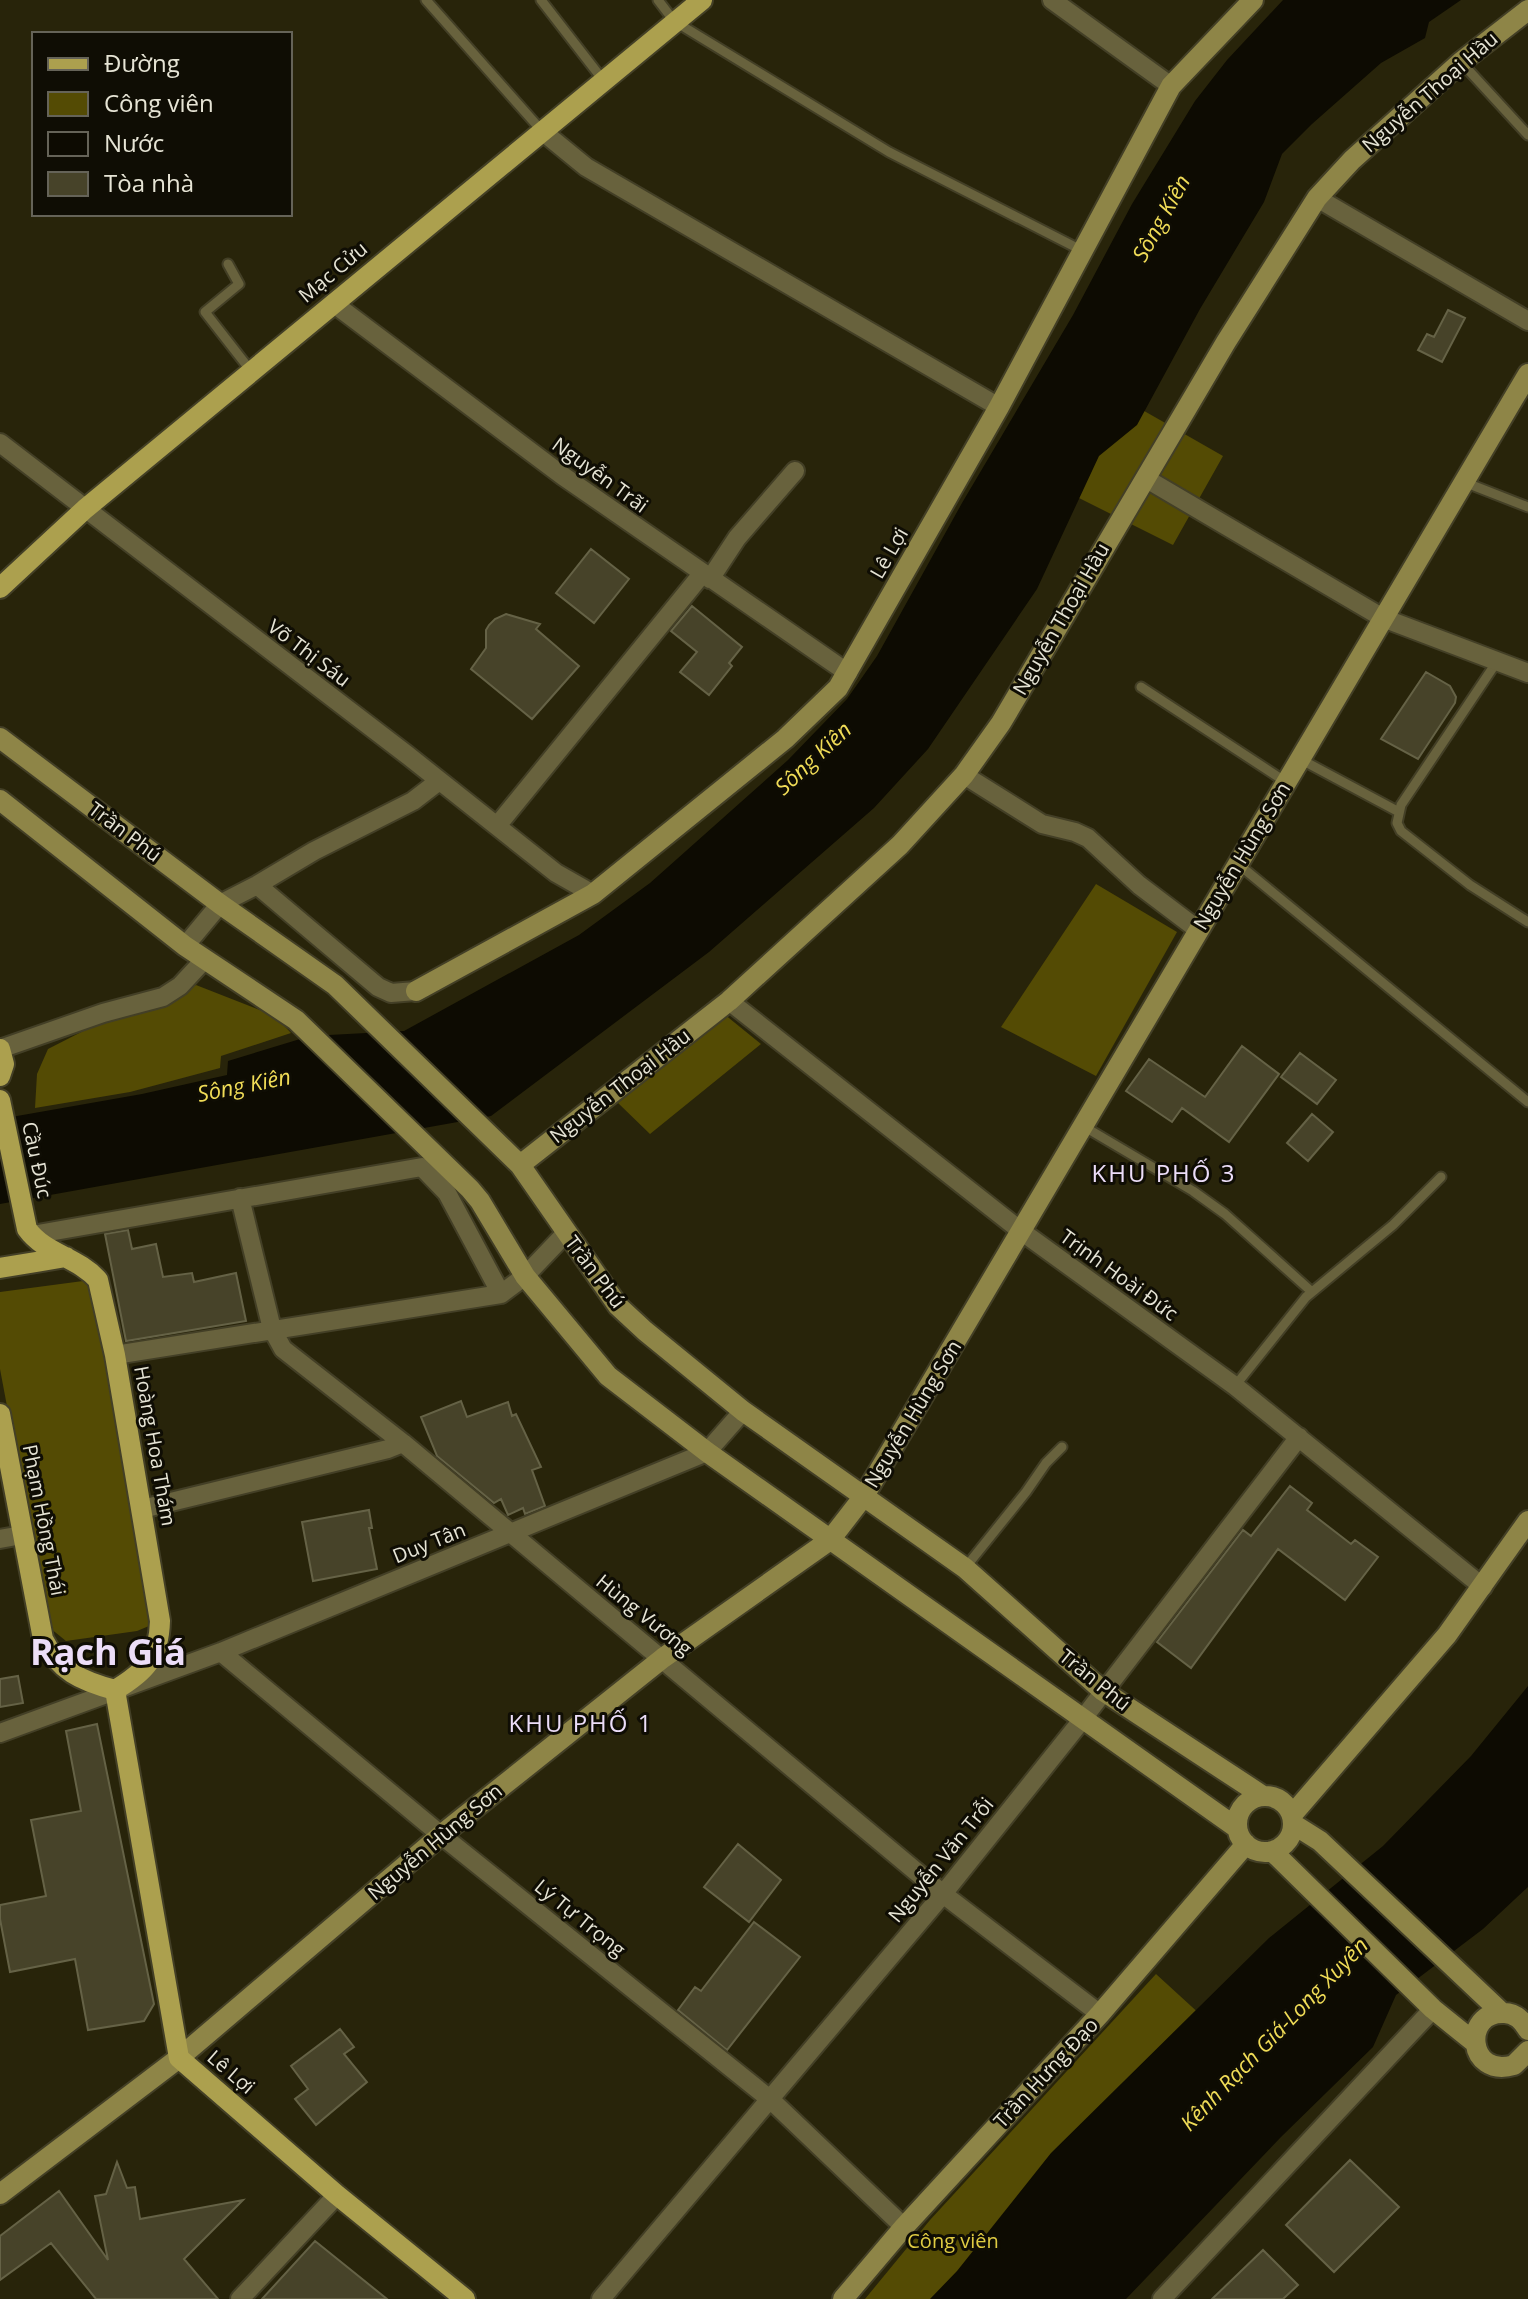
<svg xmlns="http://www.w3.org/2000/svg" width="1528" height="2299" font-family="'Open Sans',sans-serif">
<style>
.green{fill:#544b04}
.water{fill:#0d0b02}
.building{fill:#474329;stroke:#656246;stroke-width:2}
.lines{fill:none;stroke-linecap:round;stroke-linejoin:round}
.lane-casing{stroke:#433f26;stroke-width:13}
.street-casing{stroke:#433f26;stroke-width:22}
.secondary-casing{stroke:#433f26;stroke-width:24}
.primary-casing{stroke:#433f26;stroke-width:24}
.lane{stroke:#68623d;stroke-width:9}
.street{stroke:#68623d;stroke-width:18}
.secondary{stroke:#8e8547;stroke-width:20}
.primary{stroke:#aca04e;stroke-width:20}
.labels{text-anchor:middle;stroke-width:6;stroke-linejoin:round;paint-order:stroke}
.street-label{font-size:20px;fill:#e6e4d5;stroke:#0f0d04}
.park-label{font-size:20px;fill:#e0cc43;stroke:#0f0d04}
.water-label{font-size:22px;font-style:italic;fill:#f0dc57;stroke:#0f0d04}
.quarter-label{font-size:24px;letter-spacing:2px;fill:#ecddf8;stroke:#0f0d04}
.town-label{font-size:36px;font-weight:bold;fill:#ecddf8;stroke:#0f0d04}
</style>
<rect width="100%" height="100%" fill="#28240a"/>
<!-- green -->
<path class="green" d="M1118,396L1223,456L1173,545L1057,487Z
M1096,884L1177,932L1096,1076L1001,1027Z
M196,985L275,1016L291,1033L221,1056L220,1068L130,1092L35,1108L37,1074L48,1049L93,1026L149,1010Z
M724,1014L761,1044L650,1134L618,1103Z
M83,1281L95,1287L150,1619L149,1626L137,1631L66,1641L50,1628L46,1614L0,1369V1292Z
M1156,1974L1203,2017L945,2299H865L930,2220Z"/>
<!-- water -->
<path class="water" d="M1283,0H1461L1429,22L1425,38L1381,63L1312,124L1282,154L1264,202L1200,309L1137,425L1099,456L1037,589L928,749L874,808L709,952L491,1116L0,1204V1119L142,1094L227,1075L228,1061L310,1036L404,1031L579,935L650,883L788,760L847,699L877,656L962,503L1073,315L1132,204L1195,101L1227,60Z
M1528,1686V1887L1483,1929L1396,1995L1373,2047L1281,2137L1126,2299H930L957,2271L1051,2153L1269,1938L1383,1846L1471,1756Z"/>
<!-- building -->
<path class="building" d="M1448,310L1465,318L1442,362L1418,350L1427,334L1434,337Z
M591,549L629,579L594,623L556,593Z
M692,606L742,647L729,663L732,666L709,695L680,672L697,652L671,631Z
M506,614L540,624L536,629L579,666L532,719L471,669L486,648V630L489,625L495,619Z
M1426,672L1450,686L1456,697L1455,703L1418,759L1381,739Z
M1242,1046L1279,1074L1229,1142L1182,1108L1172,1122L1126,1091L1149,1059L1205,1097Z
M1300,1053L1336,1080L1317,1104L1281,1077Z
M1312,1114L1333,1132L1308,1161L1287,1143Z
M128,1230L132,1249L156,1244L163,1277L192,1273L194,1282L236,1273L246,1321L126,1341L105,1234Z
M461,1401L467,1417L508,1402L512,1416L516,1414L541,1467L532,1470L545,1506L525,1514L523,1508L508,1515L501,1499L494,1503L437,1456L421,1417Z
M1290,1486L1312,1503L1307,1510L1351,1544L1355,1540L1378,1557L1345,1600L1278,1549L1191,1668L1157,1642L1243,1530L1251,1536Z
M369,1510L372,1528H369L377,1569L313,1581L302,1522Z
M18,1676L23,1703L0,1707V1679Z
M97,1724L154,2004L144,2021L88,2030L75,1959L10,1972L0,1919V1905L46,1896L31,1820L81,1811L66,1731Z
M738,1844L781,1880L749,1922L704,1887Z
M754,1922L800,1957L727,2050L678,2010L695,1987L701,1991Z
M340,2029L354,2047L344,2054L367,2082L316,2125L295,2099L308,2089L291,2066Z
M1350,2160L1399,2207L1334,2272L1286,2225Z
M117,2162L127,2188L135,2187L140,2219L243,2200L184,2259L218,2299H96L51,2243L0,2280V2236L59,2191L108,2260L95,2196L106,2194Z
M315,2241L387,2299H262Z
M1263,2250L1298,2285L1283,2299H1212Z"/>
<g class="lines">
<!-- lane casing -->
<g class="lane-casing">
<path id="lane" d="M426,0L542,131
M541,0L603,80
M658,0L674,21L889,152L1083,251
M1461,62L1528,135
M228,264L239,284L205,312L251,371
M1464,482L1528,507
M1498,660L1401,805L1397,823L1401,831L1470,885L1528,922
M1141,687L1286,782
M1300,759L1399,812
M1238,864L1528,1102
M1083,1126L1193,1191L1225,1214L1312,1292
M1235,1386L1306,1297L1393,1225L1441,1177
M965,1568L1026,1492L1046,1463L1062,1447"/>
</g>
<!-- street casing -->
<g class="street-casing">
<path id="street" d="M1052,0L1171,86
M542,131L586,167L999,407
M1317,198L1528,321
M333,303L563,476L848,673
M0,443L406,754L556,873L593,894
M1145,478L1383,618L1528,673
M710,579L737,538L795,471
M964,775L1042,824L1075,832L1088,838L1139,885L1197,929
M497,826L702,574
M257,885L378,987L391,993L416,991
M185,946L220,904L257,885L314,851L413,801L439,781
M729,1001L1021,1231L1235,1386L1483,1587
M0,1049L103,1013L163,997L180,986L205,959
M240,1198L272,1329L283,1349L403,1443L943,1894L1100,2014
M32,1235L422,1167L447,1193L501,1294
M115,1355L501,1294L525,1276L566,1233
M142,1509L388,1449L403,1443
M0,1539L22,1535
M221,1652L441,1835L771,2100L904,2227
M0,1733L221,1652L707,1452L743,1411
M240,2299L337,2195
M601,2299L943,1894L1082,1720L1299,1437
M1162,2299L1433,2009"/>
</g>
<!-- secondary casing -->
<g class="secondary-casing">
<path id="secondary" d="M0,738L220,904L335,985L520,1165L618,1306L645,1331L743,1411L965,1568L1103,1691L1263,1796
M0,800L185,946L296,1020L470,1189L480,1201L525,1276L608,1376L707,1452L1237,1828
M416,991L593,894L785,739L838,688L999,407L1171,86L1253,0
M520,1165L729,1001L900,845L964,775L1001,723L1226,342L1317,198L1352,160L1461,62L1528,10
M1237 1824a28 28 0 1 1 56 0a28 28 0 1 1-56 0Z
M1292,1815L1447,1635L1528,1521
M1293,1824L1320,1841L1502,2013
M1272,1851L1433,2009L1474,2042
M1528,2030C1523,2021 1515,2013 1504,2013C1462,2011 1467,2079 1514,2065L1528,2051
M0,2194L179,2058L441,1835L663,1658L830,1540L864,1496L1528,374
M843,2299L904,2227L1100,2014L1246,1844"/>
</g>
<!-- primary casing -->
<g class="primary-casing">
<path id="primary" d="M0,588L85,509L702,0
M0,1049L4,1064L0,1076
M0,1100L27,1229C45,1254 78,1257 98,1280L115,1355L160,1621C159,1658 145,1672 115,1690
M0,1268L66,1257
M0,1414L43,1639C59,1671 81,1681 115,1690
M115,1690L179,2058L337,2195L465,2299"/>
</g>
<!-- lane -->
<use href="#lane" class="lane"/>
<!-- street -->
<use href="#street" class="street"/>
<!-- secondary -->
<use href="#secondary" class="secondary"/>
<!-- primary -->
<use href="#primary" class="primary"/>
</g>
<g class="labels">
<!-- street labels -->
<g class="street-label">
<text transform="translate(1430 92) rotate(-41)" y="7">Nguyễn Thoại Hầu</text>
<text transform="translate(333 272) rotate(-40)" y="7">Mạc Cửu</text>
<text transform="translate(600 475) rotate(36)" y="7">Nguyễn Trãi</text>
<text transform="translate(889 553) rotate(-60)" y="7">Lê Lợi</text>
<text transform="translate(1061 619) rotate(-60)" y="7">Nguyễn Thoại Hầu</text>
<text transform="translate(309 653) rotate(37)" y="7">Võ Thị Sáu</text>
<text transform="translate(125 832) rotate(37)" y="7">Trần Phú</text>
<text transform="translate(1242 856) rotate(-59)" y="7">Nguyễn Hùng Sơn</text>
<text transform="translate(620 1086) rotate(-38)" y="7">Nguyễn Thoại Hầu</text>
<text transform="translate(37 1160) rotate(78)" y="7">Cầu Đúc</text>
<text transform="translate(595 1272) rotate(53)" y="7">Trần Phú</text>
<text transform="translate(1119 1275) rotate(36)" y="7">Trịnh Hoài Đức</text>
<text transform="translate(913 1414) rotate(-59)" y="7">Nguyễn Hùng Sơn</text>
<text transform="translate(155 1446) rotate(80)" y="7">Hoàng Hoa Thám</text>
<text transform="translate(44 1520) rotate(79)" y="7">Phạm Hồng Thái</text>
<text transform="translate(429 1543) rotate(-22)" y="7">Duy Tân</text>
<text transform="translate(644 1615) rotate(39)" y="7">Hùng Vương</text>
<text transform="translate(1095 1680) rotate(39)" y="7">Trần Phú</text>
<text transform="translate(435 1842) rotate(-40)" y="7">Nguyễn Hùng Sơn</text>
<text transform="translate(941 1860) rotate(-51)" y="7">Nguyễn Văn Trỗi</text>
<text transform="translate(580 1918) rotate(39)" y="7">Lý Tự Trọng</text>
<text transform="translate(231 2072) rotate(41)" y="7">Lê Lợi</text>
<text transform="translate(1046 2073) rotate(-47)" y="7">Trần Hưng Đạo</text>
</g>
<!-- park labels -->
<g class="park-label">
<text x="953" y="2248">Công viên</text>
</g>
<!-- water labels -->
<g class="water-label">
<text transform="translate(1161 218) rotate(-61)" y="8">Sông Kiên</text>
<text transform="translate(813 758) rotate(-43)" y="8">Sông Kiên</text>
<text transform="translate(244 1085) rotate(-11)" y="8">Sông Kiên</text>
<text transform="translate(1274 2034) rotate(-46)" y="8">Kênh Rạch Giá-Long Xuyên</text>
</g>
<!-- quarter labels -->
<g class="quarter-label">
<text x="1164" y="1182">KHU PHỐ 3</text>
<text x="581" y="1732">KHU PHỐ 1</text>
</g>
<!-- town labels -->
<g class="town-label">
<text x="108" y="1665">Rạch Giá</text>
</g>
</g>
<!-- legend -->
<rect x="32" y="32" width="260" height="184" fill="#0f0d04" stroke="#656358" stroke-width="2"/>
<rect x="48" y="58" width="40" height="12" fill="#aca04e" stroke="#656358" stroke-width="2"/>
<text x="104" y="72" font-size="24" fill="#e6e4d5">Đường</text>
<rect x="48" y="92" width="40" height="24" fill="#544b04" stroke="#656358" stroke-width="2"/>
<text x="104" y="112" font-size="24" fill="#e6e4d5">Công viên</text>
<rect x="48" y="132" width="40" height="24" fill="#0d0b02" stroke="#656358" stroke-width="2"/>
<text x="104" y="152" font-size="24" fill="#e6e4d5">Nước</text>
<rect x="48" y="172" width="40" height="24" fill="#474329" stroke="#656358" stroke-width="2"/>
<text x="104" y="192" font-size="24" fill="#e6e4d5">Tòa nhà</text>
</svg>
